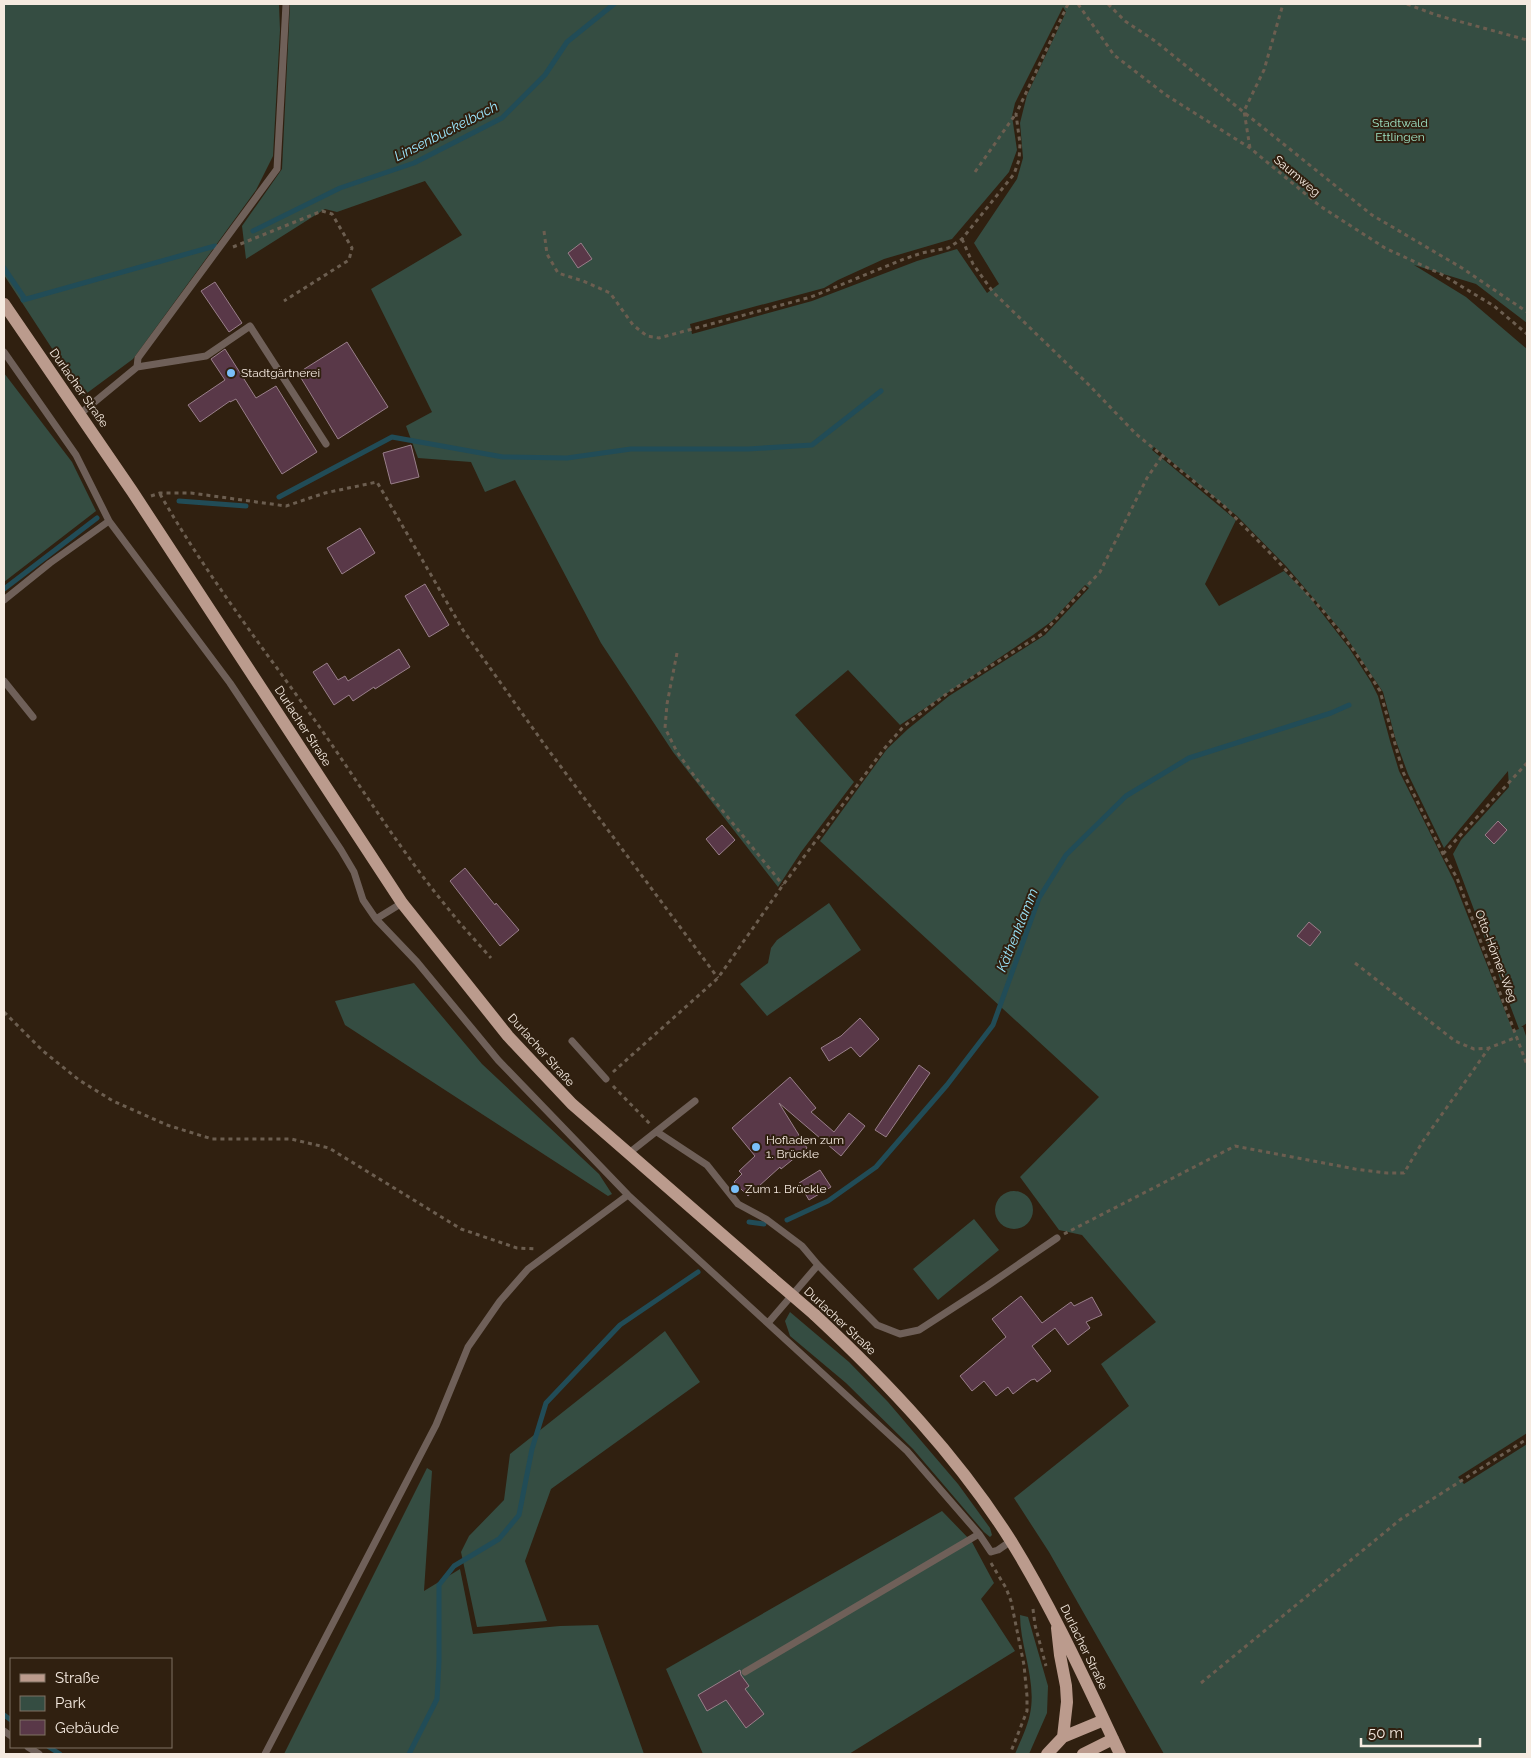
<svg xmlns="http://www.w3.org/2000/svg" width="1531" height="1758" font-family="Raleway,sans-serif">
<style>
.green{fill:#354d42;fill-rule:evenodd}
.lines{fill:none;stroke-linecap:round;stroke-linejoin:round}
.stream{stroke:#214c57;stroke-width:5}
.building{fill:#593848;stroke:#997f8a}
.path{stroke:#6c5e50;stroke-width:3;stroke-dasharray:4 4;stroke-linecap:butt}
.service{stroke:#6f6059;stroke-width:7}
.primary{stroke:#bb9b8d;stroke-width:12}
.primary-bridge{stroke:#bb9b8d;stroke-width:12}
.poi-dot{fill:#7abff8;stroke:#302010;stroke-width:2}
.labels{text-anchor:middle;stroke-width:4;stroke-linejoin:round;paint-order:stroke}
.park-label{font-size:12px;fill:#9ee2c4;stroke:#302010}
.street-label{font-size:12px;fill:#f5eae0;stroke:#302010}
.poi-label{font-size:12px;fill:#f5eae0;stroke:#302010;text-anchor:start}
.water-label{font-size:14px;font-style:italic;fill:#9be7fe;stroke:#302010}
</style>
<rect width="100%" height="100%" fill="#302010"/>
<!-- green -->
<path class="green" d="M4,4H279L280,30L273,156L256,190L133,359L83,396L4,275Z
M290,4H1527V323L1476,284L1414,265L1466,297L1527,349V1023L1521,1027H1523L1527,1039V1433L1458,1477L1464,1484L1527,1444V1754H1164L1049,1552L1014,1498L1129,1406L1101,1364L1156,1322L1082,1235L1059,1230L1020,1177L1099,1097L820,841L887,749L908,729L949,696L1045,635L1089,588L1085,585L1052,621L1033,635L900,725L848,670L795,715L854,782L801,852L778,887L673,752L601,643L515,480L485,492L471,462L418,458L406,426L432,412L371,289L462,235L425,181L337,212L325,209L246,259L242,226L282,169ZM1063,7L1066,12L1027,95L1020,123L1023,158L1017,179L974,243L999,284L987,293L957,249L917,261L812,301L692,334L690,324L824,288L838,280L884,259L952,239L1009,172L1017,150L1012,116L1015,103ZM1154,447L1237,516L1286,566L1344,634L1383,692L1396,741L1408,774L1444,848L1508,771L1509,787L1461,840L1453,854L1519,1029L1513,1031L1454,881L1399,771L1390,741L1378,696L1371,682L1349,648L1308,595L1284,571L1219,606L1205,584L1236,520L1152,450Z
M4,373L72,462L96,511L4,582Z
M829,903L861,950L767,1016L740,984L768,963L771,948L777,940Z
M414,983L482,1064L599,1174L612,1194L608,1196L345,1025L335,1001Z
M995 1210a19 19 0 1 1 38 0a19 19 0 1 1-38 0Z
M974,1219L999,1250L938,1300L913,1269Z
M790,1312L849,1362L888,1402L958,1484L990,1528L992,1535L990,1537L984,1532L913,1449L846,1383L790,1336L785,1321Z
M665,1331L700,1382L551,1489L525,1561L547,1621L477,1627L461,1552L469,1536L504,1500L510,1454Z
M427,1468L432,1471L424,1591L460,1569L473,1634L560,1626L598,1625L644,1754H284Z
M942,1511L972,1542L994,1583L981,1599L1015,1651L849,1754H703L666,1669Z
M1020,1615L1028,1617L1048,1686L1047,1713L1029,1754H1015C1020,1742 1027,1728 1030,1714C1037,1681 1020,1647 1020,1615Z"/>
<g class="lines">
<!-- stream -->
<path class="stream" d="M253,231L340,188L414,163L502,118L545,75L567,42L614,4
M4,268L25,299
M23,300L215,246
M279,497L392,437L503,457L567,458L631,449H748L812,445L881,391
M179,501L246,506
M4,589L97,518
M787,1220L828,1201L876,1167L947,1085L993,1025L1039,898L1066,855L1126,796L1189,758L1331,713L1349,705
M749,1222L764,1224
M4,1715L11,1720
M49,1747L60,1754
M409,1754L437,1699L439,1661V1585L454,1566L499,1539L519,1515L532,1449L546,1403L620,1325L698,1272"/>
</g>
<!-- building -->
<path class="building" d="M581,243L592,259L578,268L568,253Z
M215,282L242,323L229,332L201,291Z
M347,342L388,407L338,439L298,373Z
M225,349L256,398L276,386L317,452L282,474L236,399L230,402V401L200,422L188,405L225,380L211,359Z
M411,445L419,477L391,484L383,453Z
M360,528L375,553L342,574L327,548Z
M425,584L449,625L429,637L405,596Z
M399,649L410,667L375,689L374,687L353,701L349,695L334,705L313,672L327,663L338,680L345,676L348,681Z
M1498,821L1507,830L1494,844L1485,835Z
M722,825L735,840L719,855L706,839Z
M465,868L495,905L496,903L519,930L500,946L450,881Z
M1309,922L1321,932L1310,946L1297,936Z
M860,1018L879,1039L860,1057L851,1047L829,1061L821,1048L841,1036Z
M919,1065L930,1073L886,1137L875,1130Z
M790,1077L816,1108L811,1112L834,1132L849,1113L865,1126L841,1156L779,1103L807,1148L781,1169L780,1167L748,1196L734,1182L742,1174L739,1171L755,1156L732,1128Z
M820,1170L831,1187L809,1200L799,1183Z
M1021,1296L1042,1323L1071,1302L1074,1306L1092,1297L1102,1315L1086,1322L1090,1328L1068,1345L1055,1328L1032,1346L1051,1371L1037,1382L1035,1379L1031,1380L1013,1394L1008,1387L996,1396L984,1381L972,1391L960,1376L1006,1337L992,1319Z
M740,1670L741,1675L749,1686L745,1689L764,1714L746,1728L726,1700L707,1711L698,1695Z"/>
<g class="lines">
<!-- path -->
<path class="path" d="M1078,4L1114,55L1166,95L1250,148L1320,206L1385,248L1441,274L1494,306L1527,334
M1108,4L1125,21L1155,41L1372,215L1462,268L1527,312
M1407,4L1436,15L1527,40
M1250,148L1244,111L1264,70L1283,4
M975,172L1015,115
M544,231L547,254L558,273L583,281L610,293L633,325L647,336L659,338L811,297L904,259L922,253L948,248L962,239L1014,174L1019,160L1020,144L1016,114L1068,4
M962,239L973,264L993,292L1089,385L1136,434L1223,505L1273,556L1326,614L1355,652L1380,691L1403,772L1443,854L1457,878L1527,1065
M233,247L322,211L332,214L352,248L349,260L284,301
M160,494C207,576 266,652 321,729C362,788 400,850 446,906C460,924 476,941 491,958
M151,496L160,493H191L286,506L325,493L377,482L463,630L544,744L718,978
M677,653L667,704L665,728L677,752L695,777L783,885
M1443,854L1527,763
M1355,963L1455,1041L1474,1049L1489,1048L1517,1037
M4,1012L43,1051L79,1080L113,1101L167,1125L212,1139H291L329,1148L461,1229L517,1248L537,1249
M613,1072L718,978L783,885L884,749L903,727L949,692L1042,634L1100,572L1147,478L1162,456
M613,1086L650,1124
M1064,1234L1235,1146L1355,1169L1387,1173H1404L1423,1141L1489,1048
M991,1563L1006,1588L1011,1601L1024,1665L1027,1696V1711L1010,1754
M1033,1609L1035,1625L1046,1666
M1201,1683L1401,1519L1527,1439"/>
<!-- service -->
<path class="service" d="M4,352L76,455L109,521L230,683L341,850L354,872L363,900L376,919L417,962L498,1060L628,1195L907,1451L979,1534L991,1552L998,1550L1011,1541
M137,367L206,356L250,326L326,444
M80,414L137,367L138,358L277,169L286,4
M4,600L50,563L109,521
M4,681L33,717
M376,919L402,903
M572,1041L606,1079
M657,1132L707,1165L738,1204L766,1219L802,1246L818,1265L877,1325L900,1334L919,1330L987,1286L1057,1238
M629,1153L695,1101
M768,1323L818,1265
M745,1672L979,1534
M4,1731L11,1736
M28,1747L39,1754
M265,1754L436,1425L468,1347L500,1301L528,1269L628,1195"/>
<!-- primary -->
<path class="primary" d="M4,304L132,491L402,903L508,1036L572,1104L772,1278
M815,1315C888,1383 958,1457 1011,1541C1053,1609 1086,1682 1120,1754
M1057,1628L1060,1655L1066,1686L1067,1702L1063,1737
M1047,1754L1063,1737L1104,1720
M1083,1754L1113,1739"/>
<!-- primary-bridge -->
<path class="primary-bridge" d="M772,1278L815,1315"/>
</g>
<!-- markers -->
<g class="poi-dot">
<circle cx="231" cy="373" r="5"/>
<circle cx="756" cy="1147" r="5"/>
<circle cx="735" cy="1189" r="5"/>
</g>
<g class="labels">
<!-- park labels -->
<g class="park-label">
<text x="1400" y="127">Stadtwald<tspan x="1400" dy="14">Ettlingen</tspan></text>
</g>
<!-- street labels -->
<g class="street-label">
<text transform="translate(1297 176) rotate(40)" y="4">Saumweg</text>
<text transform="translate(79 388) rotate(55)" y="4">Durlacher Straße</text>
<text transform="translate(303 726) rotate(57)" y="4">Durlacher Straße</text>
<text transform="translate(1496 956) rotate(69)" y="4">Otto-Hörner-Weg</text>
<text transform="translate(541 1050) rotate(48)" y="4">Durlacher Straße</text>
<text transform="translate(840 1321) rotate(43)" y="4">Durlacher Straße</text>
<text transform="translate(1084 1647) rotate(64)" y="4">Durlacher Straße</text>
</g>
<!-- poi labels -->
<g class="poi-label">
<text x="241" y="377">Stadtgärtnerei</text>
<text x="766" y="1144">Hofladen zum<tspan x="766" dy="14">1. Brückle</tspan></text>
<text x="745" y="1193">Zum 1. Brückle</text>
</g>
<!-- water labels -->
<g class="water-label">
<text transform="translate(446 131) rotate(-27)" y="5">Linsenbuckelbach</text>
<text transform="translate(1017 930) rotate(-68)" y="5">Käthenklamm</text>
</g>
</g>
<!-- border -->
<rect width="1531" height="1758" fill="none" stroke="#f5eae0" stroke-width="10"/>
<!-- legend -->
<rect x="10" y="1658" width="162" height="90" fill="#302010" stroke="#7f7163"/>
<rect x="20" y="1674" width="25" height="8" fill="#bb9b8d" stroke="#7f7163"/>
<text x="55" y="1683" font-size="15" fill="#f5eae0">Straße</text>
<rect x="20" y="1696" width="25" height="15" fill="#354d42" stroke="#7f7163"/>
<text x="55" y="1708" font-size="15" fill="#f5eae0">Park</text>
<rect x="20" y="1720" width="25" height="15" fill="#593848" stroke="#7f7163"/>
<text x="55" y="1733" font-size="15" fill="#f5eae0">Gebäude</text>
<!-- scale -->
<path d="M1361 1738v8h119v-8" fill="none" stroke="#f5eae0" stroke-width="2.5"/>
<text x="1368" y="1738" font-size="15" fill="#f5eae0" stroke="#302010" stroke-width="4" paint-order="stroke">50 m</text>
</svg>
